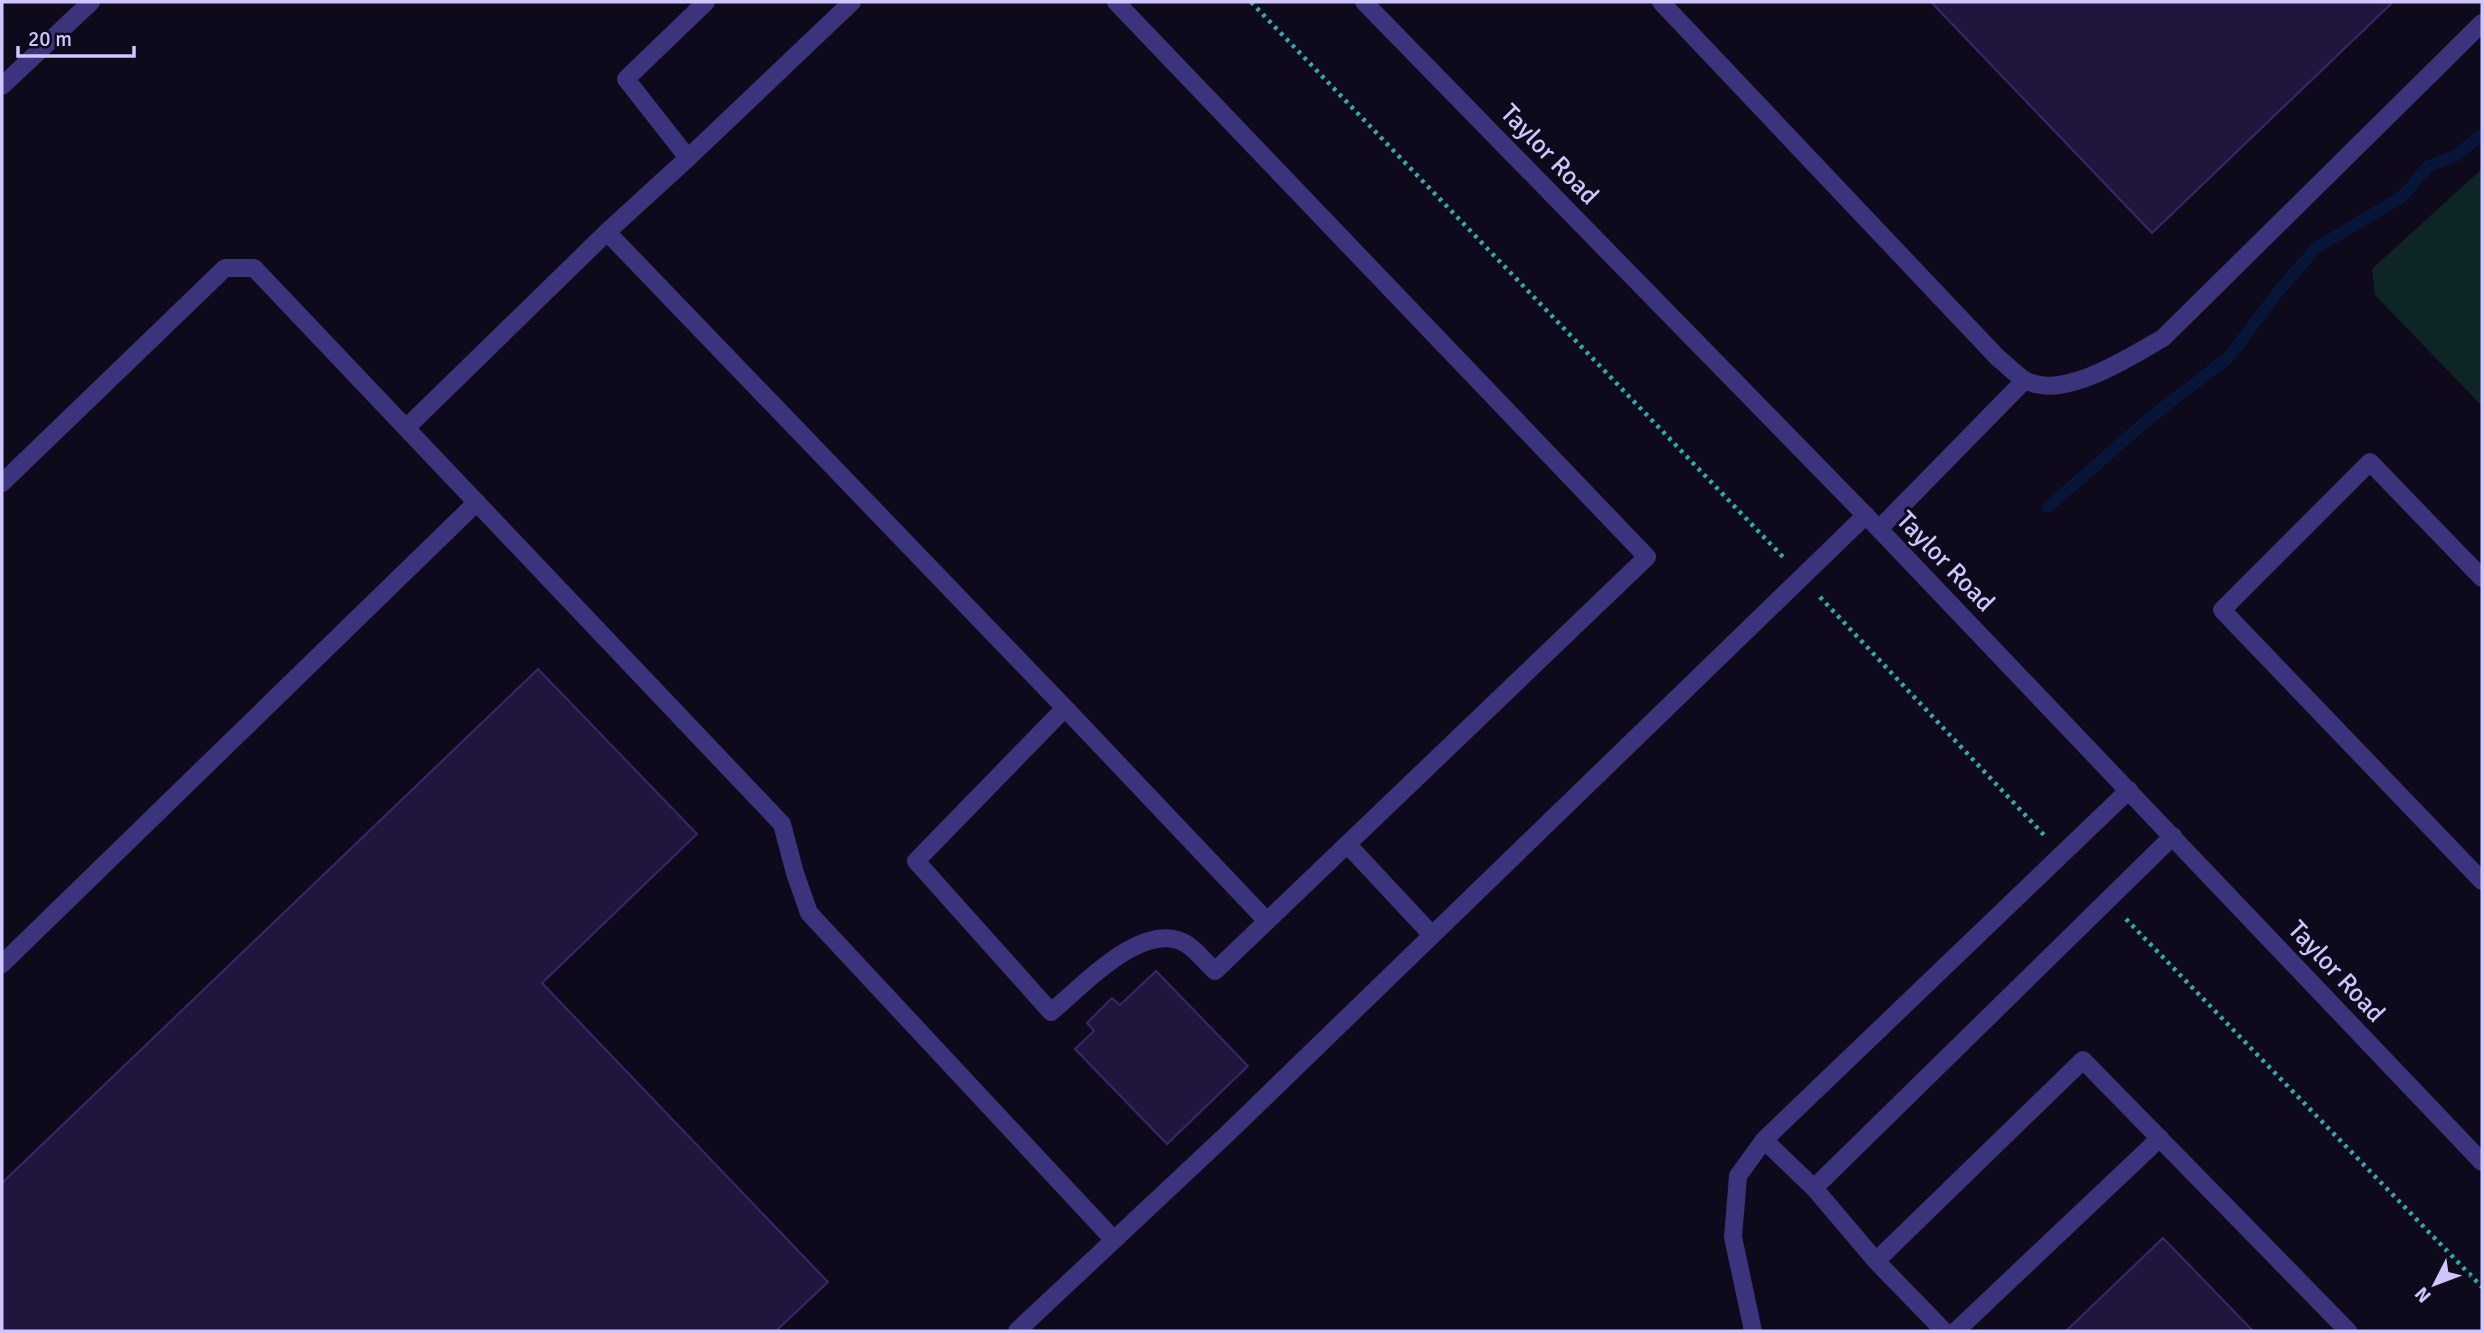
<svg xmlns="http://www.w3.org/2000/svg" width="2484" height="1333" font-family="Signika,sans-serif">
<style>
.green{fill:#0d2525}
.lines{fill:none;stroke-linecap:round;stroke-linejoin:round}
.stream{stroke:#071638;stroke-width:12}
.building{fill:#20163d;stroke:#382769;stroke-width:2}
.path{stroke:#29aeae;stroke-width:4.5;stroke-dasharray:3.5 5;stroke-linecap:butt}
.minor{stroke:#3b347c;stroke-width:18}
.labels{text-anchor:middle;stroke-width:6;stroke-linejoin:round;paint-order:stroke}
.street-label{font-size:26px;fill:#cfc5ff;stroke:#0e0a1b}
</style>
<rect width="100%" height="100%" fill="#0e0a1b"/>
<!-- green -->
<path class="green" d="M2482,169V406L2375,295L2372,269Z"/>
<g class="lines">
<!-- stream -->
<path class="stream" d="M2048,507L2151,417L2229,357L2276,294L2316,248L2403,196L2427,167L2457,155L2482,134"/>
</g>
<!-- building -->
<path class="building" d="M1931,2H2393L2152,233Z
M538,669L697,834L542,983L828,1282L776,1331H2V1183Z
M1156,971L1248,1066L1167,1144L1075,1049L1094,1031L1087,1023L1112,998L1120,1005Z
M2163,1238L2253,1331H2066Z"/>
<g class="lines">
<!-- path -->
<path class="path" d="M1251,2L1783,557
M1820,597L2044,835
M2126,919L2482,1287"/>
<!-- minor -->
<path class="minor" d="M706,2L626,79L688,158L852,2
M1364,2L1879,529L2482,1162
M1661,2L1998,358C2006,364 2014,373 2023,379C2061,403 2131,356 2163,338L2482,23
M2,86L91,2
M688,158L607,232L1065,708L916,861L1051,1012C1082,987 1145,916 1188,945C1197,951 1206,963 1215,971L1647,557L1116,2
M406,428L607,232
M2,483L225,268H254L782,824L795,873L809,913L1113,1239
M1879,529L2025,380
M2482,578L2370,462L2222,610L2482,881
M1065,708L1267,921
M2173,836L1814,1188L1876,1261L2083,1060L2348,1331
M1348,845L1432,935
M2,964L477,502
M1814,1188L1764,1140L2129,790
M1876,1261L1944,1331
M1017,1331L1226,1135L1866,515
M1753,1331L1733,1237L1738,1176L1764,1140
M1956,1331L2160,1138"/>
</g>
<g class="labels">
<!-- street labels -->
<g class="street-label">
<text transform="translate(1550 154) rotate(46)" y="9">Taylor Road</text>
<text transform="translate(1946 561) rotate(46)" y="9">Taylor Road</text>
<text transform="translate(2337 971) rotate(47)" y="9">Taylor Road</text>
</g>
</g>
<!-- border -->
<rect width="2484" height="1333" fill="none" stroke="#cfc5ff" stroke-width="7"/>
<!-- north arrow -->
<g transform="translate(2435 1284) rotate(228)" stroke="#0e0a1b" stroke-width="5" paint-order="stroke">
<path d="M0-5L12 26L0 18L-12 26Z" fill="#cfc5ff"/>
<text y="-10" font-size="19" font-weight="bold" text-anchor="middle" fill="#cfc5ff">N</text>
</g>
<!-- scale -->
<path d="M18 46v10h116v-10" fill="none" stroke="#cfc5ff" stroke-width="3.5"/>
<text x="28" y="46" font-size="21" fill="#cfc5ff" stroke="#0e0a1b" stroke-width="5" paint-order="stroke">20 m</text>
</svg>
